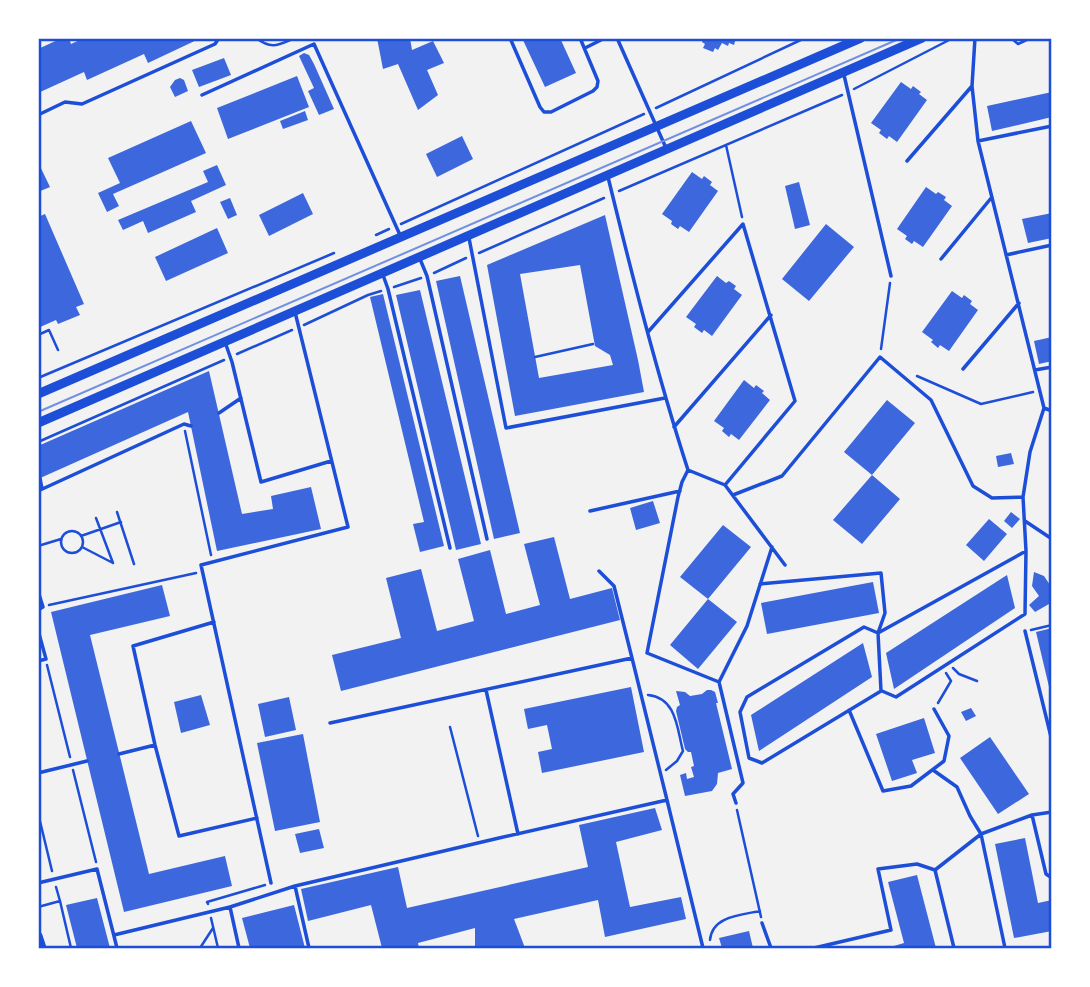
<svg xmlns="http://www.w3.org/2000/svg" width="1090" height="987" font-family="Overpass,sans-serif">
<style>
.building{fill:#3d67dc;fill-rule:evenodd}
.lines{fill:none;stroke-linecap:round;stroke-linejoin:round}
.path{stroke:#1d4ed8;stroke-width:2.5}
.service{stroke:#1d4ed8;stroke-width:3.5}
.secondary{stroke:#1d4ed8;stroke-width:9}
.tram{stroke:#7290e2;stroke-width:2}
.neatline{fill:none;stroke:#1d4ed8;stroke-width:2.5}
</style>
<rect width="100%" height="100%" fill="#f2f2f2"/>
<!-- building -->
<path class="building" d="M62,38H69L71,44L84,38H201L148,63L144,54L87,80L84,72L38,93V49Z
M377,38H410L412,50L433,41L444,63L427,70L438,95L418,110L398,64L383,69Z
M522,38H560L576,73L545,87Z
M703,38H736L734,45L729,43L728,46L722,43L718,50L715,48L713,52L703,48L705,44L702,42Z
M304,53L309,55L314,64L334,109L319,115L308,91L314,88L299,56Z
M224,58L231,75L199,87L192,70Z
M297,76L309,107L228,139L217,108Z
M180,78L184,80L188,91L175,97L170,87L175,80Z
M901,82L911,89L913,86L921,92L919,94L927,100L897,142L889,136L887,139L879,133L881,130L871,123Z
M1052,92V117L992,131L987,106Z
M305,111L308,120L283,129L280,121Z
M191,121L206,153L113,194L119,206L107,212L98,193L120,183L108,158Z
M462,136L473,159L437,177L426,154Z
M38,162L50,187L38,192Z
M217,165L226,185L191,201L196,212L148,233L143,221L123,230L118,220L208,182L203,171Z
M692,172L702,179L704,176L712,182L710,185L718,191L689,232L680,226L678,229L671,224L672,221L662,214Z
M799,182L810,225L795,229L785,186Z
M926,187L936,194L938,192L946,197L944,200L952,206L923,247L914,241L912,244L905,239L907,236L897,229Z
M303,193L313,214L269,236L259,215Z
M230,198L237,215L228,219L220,202Z
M1052,213V238L1028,243L1022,219Z
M45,214L84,304L76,307L80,315L58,324L56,320L38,328V217Z
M605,215L638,360L644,392L515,416L487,265ZM580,265L595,346L610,355L613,365L539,378L520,274Z
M826,224L854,247L809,301L782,279Z
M217,228L228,253L166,281L155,257Z
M460,276L520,533L494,539L436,281Z
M717,276L726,283L729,281L736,286L734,289L742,295L712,336L704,330L702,333L694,327L696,324L686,317Z
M420,290L481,544L456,550L396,295Z
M952,291L962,298L964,295L972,301L970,304L978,310L949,351L940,345L938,348L931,342L933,340L922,332Z
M383,294L444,546L420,552L413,524L424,522L370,297Z
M1052,337V361L1039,364L1034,341Z
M209,371L242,514L273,509L271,496L311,487L321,529L217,551L188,412L38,479V446Z
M744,380L754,388L756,385L764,391L762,393L770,400L739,440L731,434L729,437L722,431L724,428L714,421Z
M887,400L915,423L872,475L900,499L862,544L833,520L872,475L844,452Z
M1011,453L1014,464L998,467L996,456Z
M653,501L660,523L636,530L630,508Z
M1011,512L1020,519L1012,528L1004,521Z
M989,519L1007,534L984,561L966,545Z
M723,525L751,547L708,599L737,622L698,669L670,645L708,599L680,577Z
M554,537L570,599L612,588L620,620L341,691L332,655L401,638L386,578L421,569L437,631L474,621L458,559L490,550L506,614L540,605L524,544Z
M1034,572L1044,576L1052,588L1049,604L1035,612L1029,605L1039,596L1032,586Z
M1007,575L1015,608L894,689L886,653Z
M873,582L879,613L767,634L761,603Z
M162,585L170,616L90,635L149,874L225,856L232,886L124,912L51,612Z
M1052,628V691H1050L1036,632Z
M863,643L872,677L759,751L751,715Z
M631,687L644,752L542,773L538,752L552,749L547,725L528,729L524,709Z
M707,690H711L715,692L718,703H716L732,769L718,773L717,784L712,791L685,796L680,775L686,773L687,779L694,777L691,767L694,766L691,752H688L685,749L676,711L677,707L680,705L676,691L685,692L690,696L702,694Z
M201,695L210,725L181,733L174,702Z
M289,697L296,730L265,737L258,704Z
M971,708L976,716L966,721L961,712Z
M924,718L935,753L912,760L917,773L892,781L876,734Z
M303,734L320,822L275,831L257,743Z
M990,737L1029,794L998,814L960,758Z
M655,808L662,830L616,842L630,907L681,897L686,919L605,937L598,900L514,919L525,948H475V928L418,943L419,948H382L371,905L308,921L301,889L398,867L407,908L588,867L579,825Z
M319,829L324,848L300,853L295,834Z
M1025,838L1038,903L1052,900V931L1014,938L995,844Z
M917,875L936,948H887L904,943L888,882Z
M97,898L110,948H77L66,905Z
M294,905L305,948H250L242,918Z
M749,931L753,948H722L719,938Z"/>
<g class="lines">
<!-- path -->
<path class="path" d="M256,38C272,50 278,45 295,38
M1011,38L1018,44L1031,38
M1051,38L1052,39
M854,89L953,38
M656,108L805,38
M726,145L742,217
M619,191L842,95
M401,224L644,114
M376,235L389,229
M479,253L604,198
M434,273L466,258
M394,287L421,278
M304,325L368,295L381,291
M38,335L49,330L58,350
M881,349L890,283
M237,354L292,330
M535,357L593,344
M917,376L981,404L1033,392
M38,378L334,253
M185,431L211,555
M38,442L224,360
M117,512L134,564
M96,518L113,563
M61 542a11 11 0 1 1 22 0a11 11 0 1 1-22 0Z
M81,536L121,522
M38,546L61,539
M82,547L113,563
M49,605L196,573
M1031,630L1052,625
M47,665L70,757
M953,668L959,674L977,681
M648,695C677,698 677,729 683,751L677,761L666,770
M938,703L951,681L946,673
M450,727L478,836
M73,770L96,862
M737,810L761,917
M38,813L52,871
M56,887L60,901
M208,904L207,902L265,885
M38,907L60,901L71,948
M211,918L218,948
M710,940C712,916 741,915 760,911
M200,948L213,928"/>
<!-- service -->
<path class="service" d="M510,38L540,107L544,112H551L593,91L597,87L598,81L580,38
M617,38L666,148
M975,38L972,86L978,141L1044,408L1052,411
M585,48L605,38
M844,75L891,276
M202,95L314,44L400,235
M38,115L65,102L82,104L215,44L219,38
M978,141L1052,126
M907,161L972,86
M608,177C632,275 657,374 688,470L682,482L678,497L647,653L719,682L747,626L772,547
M469,238L506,428L665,398
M1006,255L1052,245
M420,259L427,276L487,539
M941,259L992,197
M383,275L388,289L450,548
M648,332L743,224L795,401L725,485
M225,342L232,362L261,482L331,461
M963,369L1019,303
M1035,370L1052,367
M219,413L241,398
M674,427L771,315
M688,470L725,485L785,565
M40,478L42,489
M38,491L184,424L191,426
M733,495L782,476L880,357L931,400L973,486L992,498L1023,497
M590,511L680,491
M1025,521L1052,539
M599,571L614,586L632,658
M760,584L881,573L885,613L878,633L864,627L747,697L740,712L749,758L762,763L881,691L878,633L1026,551L1023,497L1030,452L1044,408
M38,591L43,607L38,610
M214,622L133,646L155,745L179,836L257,818
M38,630L46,659L38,661
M1025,631L1052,741
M719,682L743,783L733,794L736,803
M486,690L518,834
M882,691L896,697L1025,614L1026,551
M849,710L883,791L911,786L944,761L949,736L934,709
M330,723L632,658L667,800
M119,754L155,745
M933,770L957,787L970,816L981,834L1032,815L1052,812
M38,773L87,761
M1032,815L1046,874L1052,878
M38,883L97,869L117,948
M271,883L201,565L348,527L295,312
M762,923L771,948
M114,935L230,907
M239,948L230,907L295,886
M309,948L295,886L499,838L667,800L703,948
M814,948L891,930L878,869L917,864L935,870
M954,948L935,870L981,834L1005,948"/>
<!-- secondary -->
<path class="secondary" d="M38,394L861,38
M38,423L922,38
M38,936L42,948"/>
<!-- tram -->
<path class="tram" d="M38,412L901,38"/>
</g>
<!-- border -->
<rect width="1090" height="987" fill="none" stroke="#ffffff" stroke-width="80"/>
<rect x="40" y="40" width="1010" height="907" class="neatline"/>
</svg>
